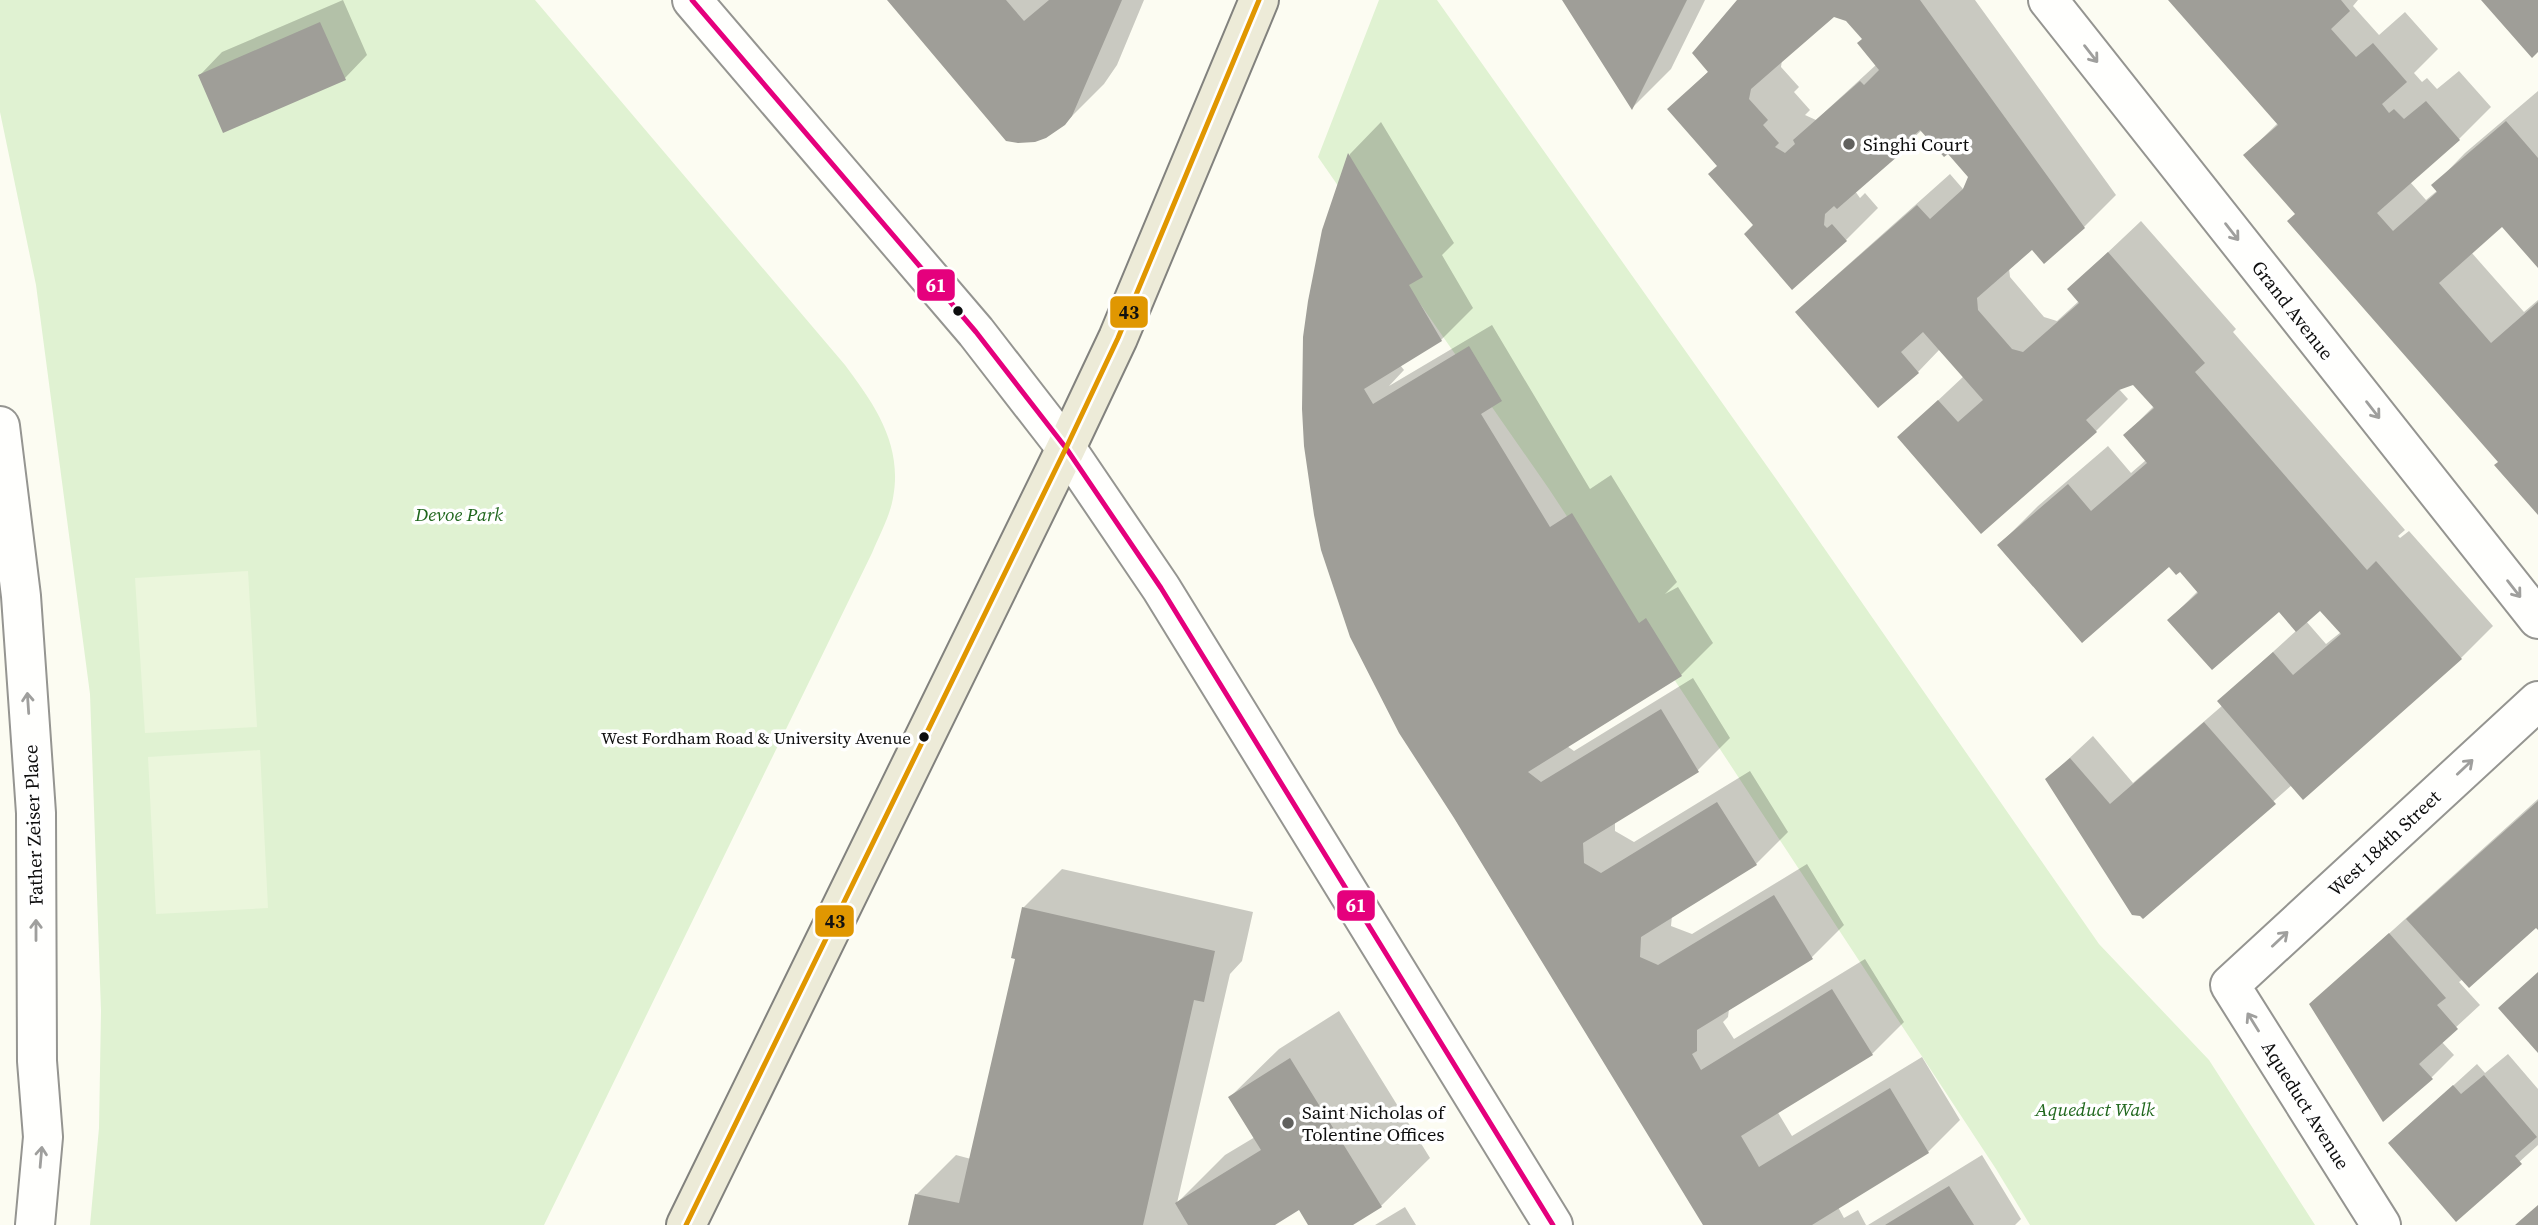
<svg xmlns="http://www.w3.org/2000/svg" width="2538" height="1225" font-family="'Source Serif 4',serif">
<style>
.green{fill:#e0f2d2}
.pitch{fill:#ebf6dc}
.shadow{fill:#0003;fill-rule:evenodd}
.building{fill:#9f9e98;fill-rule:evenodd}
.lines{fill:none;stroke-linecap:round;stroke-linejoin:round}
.minor-casing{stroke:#959591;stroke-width:42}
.tertiary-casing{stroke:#959591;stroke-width:42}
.primary-casing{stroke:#82827e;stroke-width:42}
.minor{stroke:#fffffd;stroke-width:38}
.tertiary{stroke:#fffffd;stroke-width:38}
.primary{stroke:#edebd8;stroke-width:38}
.bus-1-casing{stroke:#fff;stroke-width:10}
.bus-2-casing{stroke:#fff;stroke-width:10}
.bus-1{stroke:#e5007d;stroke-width:5}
.bus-2{stroke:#e09701;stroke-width:5}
.oneway{stroke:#9f9f9d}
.poi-dot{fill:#61615e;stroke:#fff;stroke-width:2.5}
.bus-dot{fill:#0e0e0e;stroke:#fff;stroke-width:2.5}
.labels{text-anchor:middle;stroke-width:7;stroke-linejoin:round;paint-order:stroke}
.bus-label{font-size:17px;fill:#0e0e0e;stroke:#fff;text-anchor:end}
.poi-label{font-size:19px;fill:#0e0e0e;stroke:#fff;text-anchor:start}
.street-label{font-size:19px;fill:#0e0e0e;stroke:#fff}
.park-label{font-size:19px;font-style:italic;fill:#20671d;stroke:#fff}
.line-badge{stroke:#fff;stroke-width:2.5}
.badge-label{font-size:19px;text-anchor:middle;font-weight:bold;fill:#fff}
.pale-badge-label{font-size:19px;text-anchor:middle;font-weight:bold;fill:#111}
</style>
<rect width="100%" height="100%" fill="#fcfcf2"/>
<!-- green -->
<path class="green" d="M0,0H535L845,365C875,405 903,445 893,498C890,516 879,536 872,553L544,1225H90L99,1128L101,1011L90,694L36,285L0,112Z
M1379,0H1437L1781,486L2099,944L2209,1060L2315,1225H2030L1996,1169L1549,489L1318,157Z"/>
<!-- pitch -->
<path class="pitch" d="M248,571L257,727L145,733L135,578Z
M260,750L268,908L156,914L148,757Z"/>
<!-- shadow -->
<path class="shadow" d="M343,0L367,55L345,78L200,75L222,52Z
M889,0H1144L1117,65L1104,84L1064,124Z
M1564,0H1705L1671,69L1632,108Z
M1739,0H1975L2116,195L2084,227L2032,247L2009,268L2010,277L2044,317L2057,321L2079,301L2069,289L2141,221L2236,329L2233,332L2405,530L2398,536L2400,538L2409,531L2493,626L2461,658L2303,797L2292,785L2143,916L2047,779L2093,736L2133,783L2223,705L2219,701L2297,630L2279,610L2169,620L2198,591L2180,570L2169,565L1999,545L2038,506L2108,446L2131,473L2146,460L2125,435L2154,406L2134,383L2118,388L2128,399L2096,431L1899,437L1964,376L1940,349L1918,372L1798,312L1830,281L1950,174L1963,189L1970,176L1948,151L1922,130L1855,191L1860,198L1865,193L1878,208L1846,240L1755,225L1718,166L1669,109L1709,71ZM1834,16L1847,19L1864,39L1877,64L1816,120L1805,115L1810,110L1794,92L1799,87L1781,67L1782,60ZM2320,609L2341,632L2326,644L2306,621Z
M2170,0H2358L2353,6L2379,35L2405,12L2438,49L2414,73L2422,82L2427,78L2437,89L2459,71L2491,107L2459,139L2410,182L2426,200L2438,190L2434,185L2465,153L2538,91V266L2502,225L2471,252L2524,312L2538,300V512L2500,462L2297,214L2245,155L2278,123Z
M1381,122L1454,243L1442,255L1473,308L1441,340L1400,365L1404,370L1389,386L1492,325L1590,489L1611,475L1677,582L1665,594L1678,587L1713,643L1681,675L1567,746L1574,751L1693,678L1730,738L1698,770L1615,821V831L1634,842L1750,771L1788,832L1756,864L1672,916L1671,926L1692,934L1807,864L1844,925L1812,957L1729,1009L1728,1017L1723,1022L1734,1039L1865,959L1904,1022L1872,1054L1777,1111L1792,1136L1922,1057L1960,1120L1928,1152L1838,1207L1844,1218L1858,1210L1866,1225H1704L1383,701L1324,230L1350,154Z
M2538,799V927L2537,926L2459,982L2480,1005L2441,1041L2454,1055L2431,1078L2311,1004Z
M1062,869L1253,912L1242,961L1230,974L1177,1203L1225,1155L1255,1137L1230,1097L1279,1049L1339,1011L1430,1158L1381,1206L1350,1225H1310L1299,1208L1272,1225H909L916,1195L956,1155L971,1159L1017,958L1023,908Z
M2508,1054L2538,1089V1145L2456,1219L2390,1143L2477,1064L2485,1073Z
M1982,1155L2021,1219L2015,1225H1868Z
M1405,1207L1416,1225H1375Z"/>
<!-- building -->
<path class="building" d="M887,0H1006L1024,21L1049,0H1122L1072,116L1065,125L1046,138L1035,142L1018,143L1006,141Z
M1562,0H1687L1632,110Z
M1737,0H1920L2085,228L2044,264L2032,250L1977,298L1978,310L2012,349L2023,352L2079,303L2067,289L2108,252L2205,363L2195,372L2367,570L2376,561L2462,659L2303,800L2217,701L2273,652L2293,675L2341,634L2320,611L2296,632L2279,612L2212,670L2167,620L2198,593L2180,572L2176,575L2169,567L2082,643L1997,545L2068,484L2091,511L2147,463L2123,435L2154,408L2133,385L2119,390L2086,420L2097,432L1981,534L1897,437L1938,400L1958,422L1983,400L1923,332L1901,352L1919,373L1878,408L1795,312L1917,205L1930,219L1963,189L1968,177L1948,154L1944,157L1920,130L1903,145L1906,149L1837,209L1834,206L1825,214L1824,225L1827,228L1832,224L1847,241L1792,290L1744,234L1753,225L1708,174L1717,166L1667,109L1708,72L1692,53ZM1834,17L1846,21L1862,39L1857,43L1879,70L1864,85L1860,81L1793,140L1795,144L1785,153L1775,147L1779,143L1763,125L1768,120L1749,99L1751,89Z
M2168,0H2341L2350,11L2331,29L2356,57L2373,43L2407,82L2382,104L2389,113L2394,109L2404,119L2426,101L2460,140L2377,213L2393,231L2437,192L2431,185L2506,121L2538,158V268L2502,227L2439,283L2491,343L2538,302V515L2494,465L2498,462L2287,221L2295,214L2243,155L2278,125Z
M2481,0H2538V52L2532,58Z
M320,22L346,80L223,133L198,75Z
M1348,153L1423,277L1409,285L1442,341L1364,389L1373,404L1469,346L1502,401L1481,414L1550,527L1572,513L1639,623L1646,618L1682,676L1528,772L1541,782L1661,709L1699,772L1583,843L1584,863L1601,873L1717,802L1757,865L1641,937L1640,957L1658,965L1774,895L1813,959L1697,1030V1051L1692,1054L1701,1070L1832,989L1873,1055L1741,1136L1751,1153L1759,1167L1890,1088L1929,1153L1812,1225H1703L1454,818L1399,733L1350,637L1321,550L1314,515L1304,446L1302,409L1303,337L1308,301L1322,230Z
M2204,722L2276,804L2143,919L2140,916L2132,915L2045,779L2070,758L2110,804Z
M2538,801V930L2536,928L2469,988L2406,919Z
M1022,907L1215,951L1204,1002L1194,1000L1143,1225H908L915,1194L959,1203L1015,959L1011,958Z
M2389,933L2446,998L2437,1005L2458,1029L2419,1064L2433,1079L2383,1122L2309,1004Z
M2538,972V1053L2498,1008Z
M1290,1058L1382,1207L1353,1225H1308L1299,1210L1275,1225H1188L1175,1203L1261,1150L1228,1097Z
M2484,1075L2537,1137L2515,1156L2522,1164L2456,1222L2388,1143L2453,1085L2461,1094Z
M1949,1186L1974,1225H1885Z
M2538,1205V1225H2515Z"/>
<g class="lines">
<!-- minor casing -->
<g class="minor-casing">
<path id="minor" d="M2048,0L2538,619
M0,426L21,596L36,813L37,1061L43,1137L35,1225
M2381,1225L2230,985L2538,701"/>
</g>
<!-- tertiary casing -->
<g class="tertiary-casing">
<path id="tertiary" d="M692,0L976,332L1066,448L1161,588L1553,1225"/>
</g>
<!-- primary casing -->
<g class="primary-casing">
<path id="primary" d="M686,1225L1066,448L1118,338L1259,0"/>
</g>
<!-- minor -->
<use href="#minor" class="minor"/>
<!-- tertiary -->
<use href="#tertiary" class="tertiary"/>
<!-- primary -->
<use href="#primary" class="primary"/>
<!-- bus-1 casing -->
<g class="bus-1-casing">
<path id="bus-1" d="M692,0L976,332L1066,448L1161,588L1553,1225"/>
</g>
<!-- bus-2 casing -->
<g class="bus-2-casing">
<path id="bus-2" d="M686,1225L1066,448L1118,338L1259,0"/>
</g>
<!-- bus-1 -->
<use href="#bus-1" class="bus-1"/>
<!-- bus-2 -->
<use href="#bus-2" class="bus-2"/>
</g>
<!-- one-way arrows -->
<defs><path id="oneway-shaft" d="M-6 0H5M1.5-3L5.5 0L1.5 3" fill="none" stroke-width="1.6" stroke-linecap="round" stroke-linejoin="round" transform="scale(1.75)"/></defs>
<g class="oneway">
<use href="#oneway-shaft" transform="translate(2091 54) rotate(52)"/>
<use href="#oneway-shaft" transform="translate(2232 232) rotate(52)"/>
<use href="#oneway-shaft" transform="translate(2373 410) rotate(52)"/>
<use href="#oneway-shaft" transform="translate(2514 589) rotate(52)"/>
<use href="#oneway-shaft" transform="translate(28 703) rotate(-94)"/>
<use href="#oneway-shaft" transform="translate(2465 767) rotate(-43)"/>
<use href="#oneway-shaft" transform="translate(36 930) rotate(-90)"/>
<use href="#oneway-shaft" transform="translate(2280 939) rotate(-43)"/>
<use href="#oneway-shaft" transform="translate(2253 1022) rotate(-122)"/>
<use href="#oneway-shaft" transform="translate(41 1157) rotate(-85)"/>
</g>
<!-- markers -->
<g class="poi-dot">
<circle cx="1849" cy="144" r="7"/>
<circle cx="1288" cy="1123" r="7"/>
</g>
<g class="bus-dot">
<circle cx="958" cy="311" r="6"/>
<circle cx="924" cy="737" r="6"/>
</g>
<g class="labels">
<!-- bus labels -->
<g class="bus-label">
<text x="911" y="744">West Fordham Road &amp; University Avenue</text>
</g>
<!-- poi labels -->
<g class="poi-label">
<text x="1863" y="151">Singhi Court</text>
<text x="1302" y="1119">Saint Nicholas of<tspan x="1302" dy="22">Tolentine Offices</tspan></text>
</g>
<!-- street labels -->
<g class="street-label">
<text transform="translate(2293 310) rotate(52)" y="7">Grand Avenue</text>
<text transform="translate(33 825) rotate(-92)" y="7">Father Zeiser Place</text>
<text transform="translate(2384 843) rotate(-43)" y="7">West 184th Street</text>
<text transform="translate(2306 1105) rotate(58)" y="7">Aqueduct Avenue</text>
</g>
<!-- park labels -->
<g class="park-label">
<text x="459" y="521">Devoe Park</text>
<text x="2095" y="1116">Aqueduct Walk</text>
</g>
</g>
<g class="line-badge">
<rect x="916" y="268" width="40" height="34" rx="7" fill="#e5007d"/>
<rect x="1109" y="295" width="40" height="34" rx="7" fill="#e09701"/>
<rect x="1336" y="889" width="40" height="33" rx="7" fill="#e5007d"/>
<rect x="814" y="904" width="41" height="34" rx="7" fill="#e09701"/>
</g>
<g class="badge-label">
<text x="936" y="292">61</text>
<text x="1356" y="912">61</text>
</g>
<g class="pale-badge-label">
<text x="1129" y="319">43</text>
<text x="835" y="928">43</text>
</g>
</svg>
